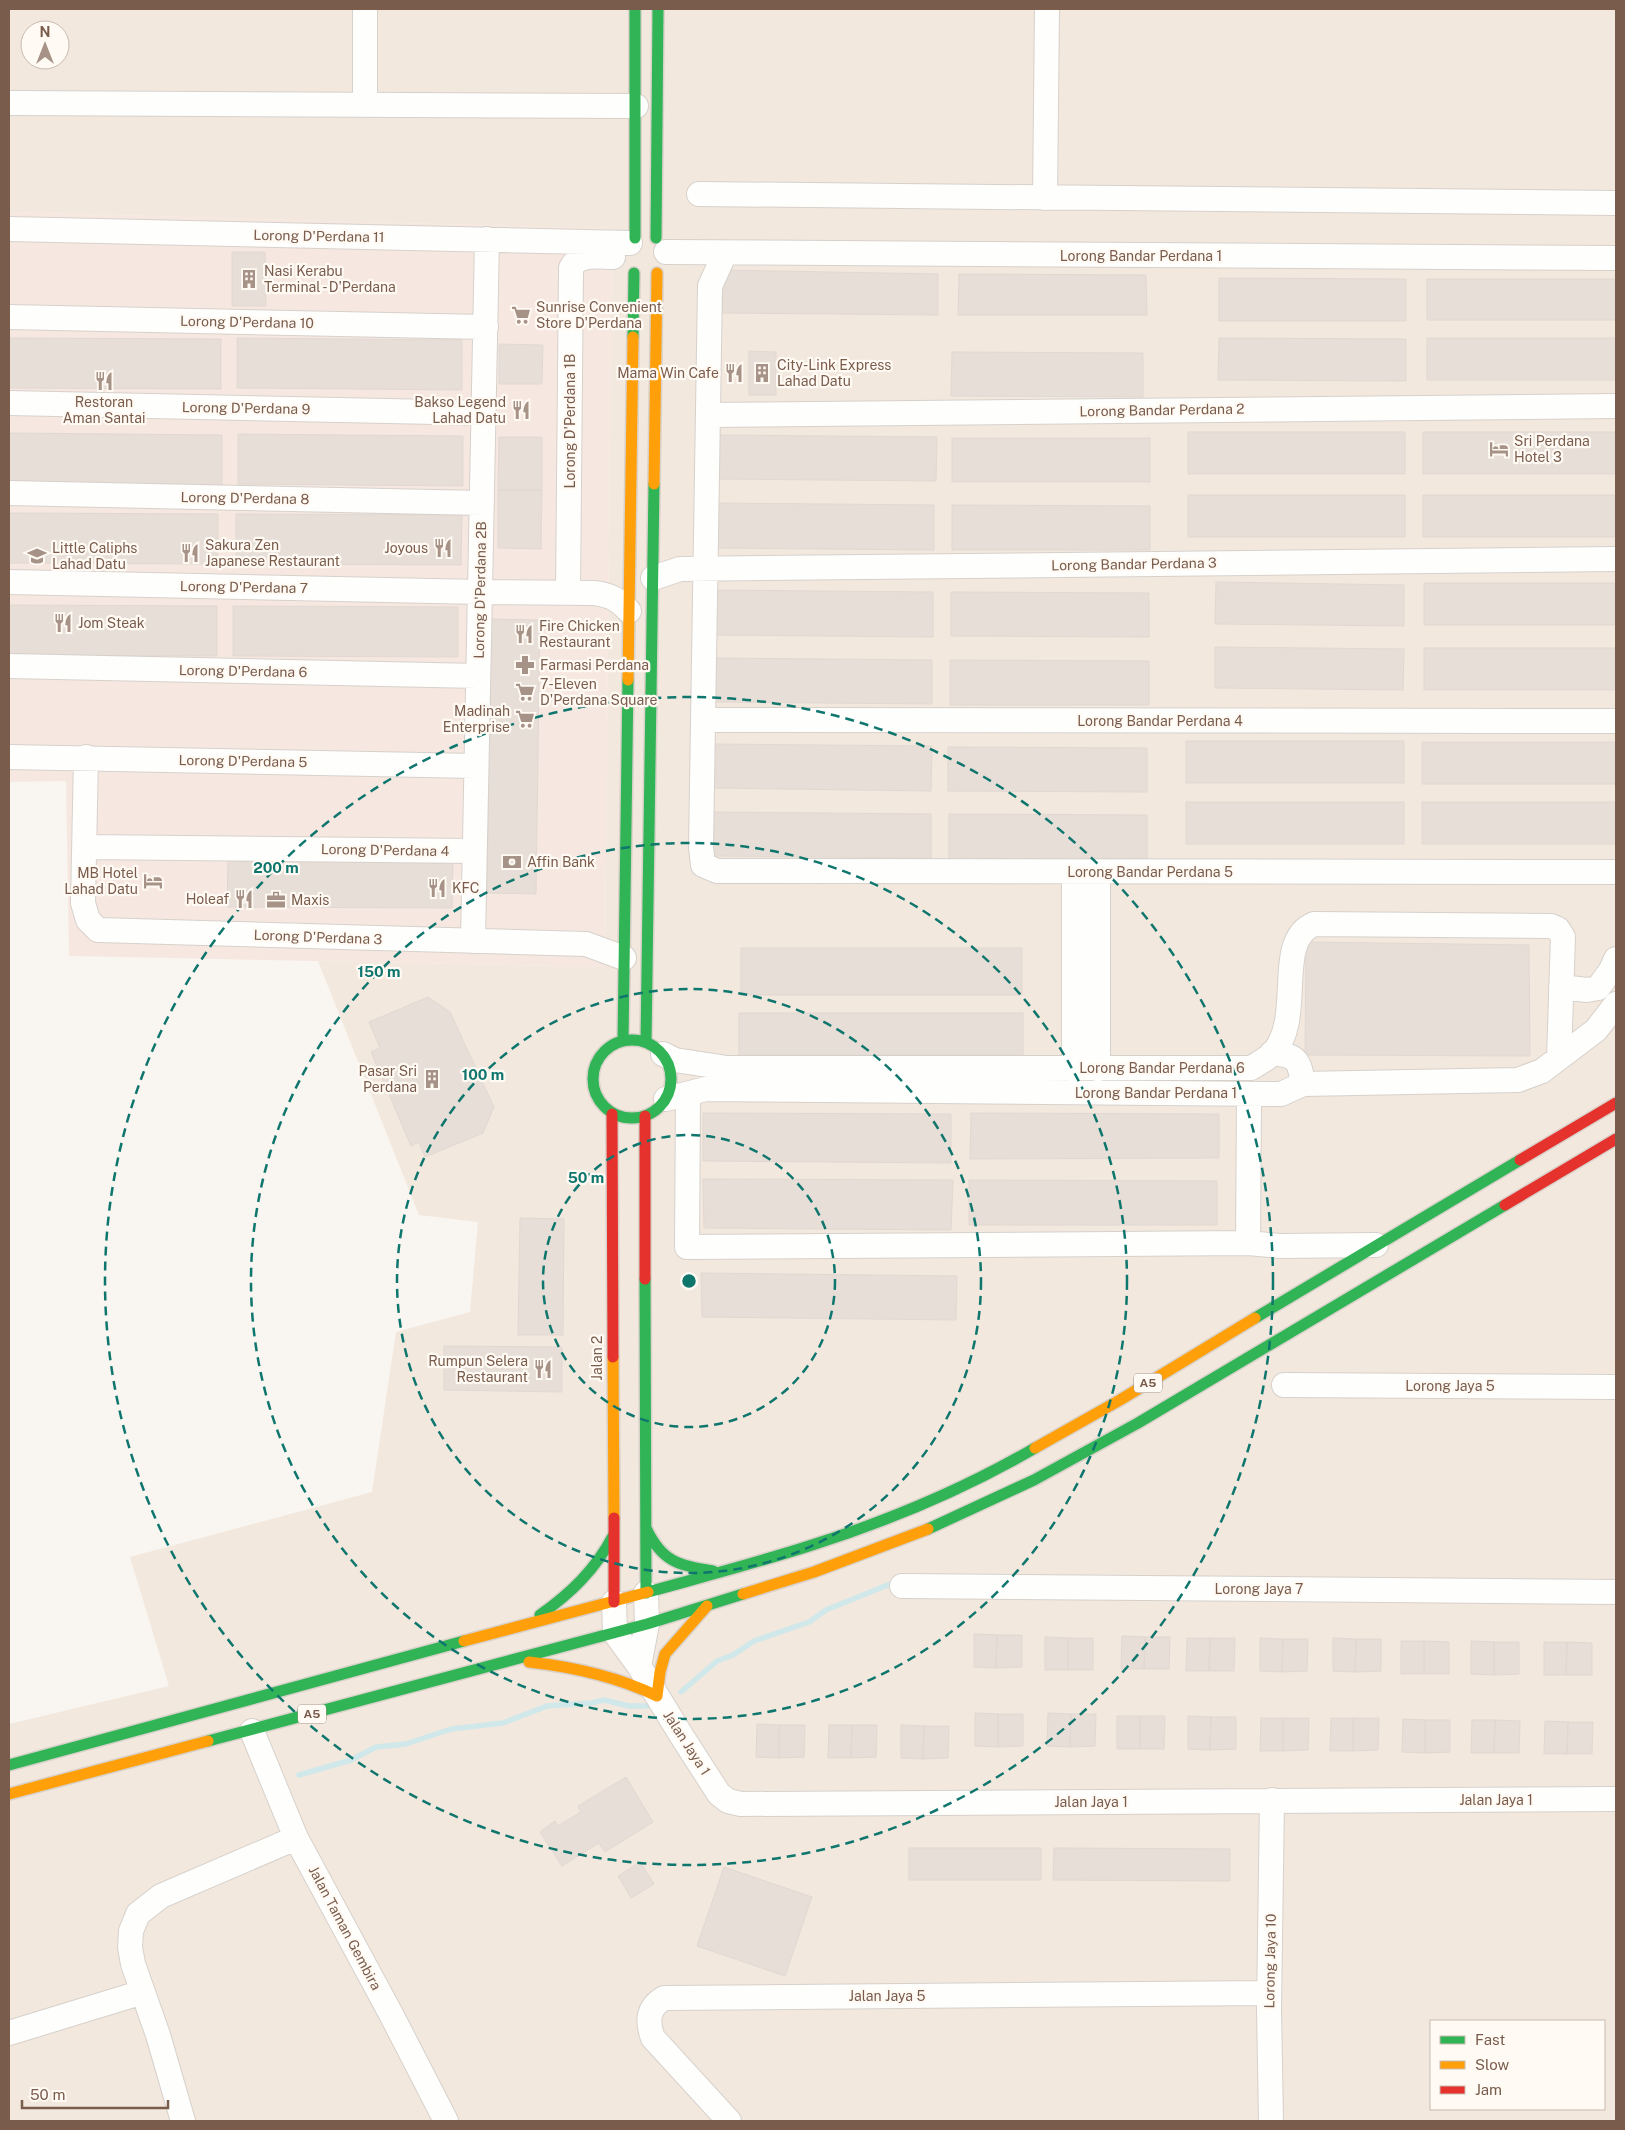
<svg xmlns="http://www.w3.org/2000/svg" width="1625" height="2130" font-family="'Public Sans',sans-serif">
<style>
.residential{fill:#f2e8de;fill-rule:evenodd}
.commercial{fill:#f6e8e1}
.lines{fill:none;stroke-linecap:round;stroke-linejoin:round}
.stream{stroke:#d0e8ea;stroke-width:5.5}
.building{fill:#e6ded7;stroke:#e2d8d2}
.street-casing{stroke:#d7d1cb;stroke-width:26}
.fast-casing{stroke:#d9d2cb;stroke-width:14}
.slow-casing{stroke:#d9d2cb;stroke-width:14}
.jam-casing{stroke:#d9d2cb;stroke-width:14}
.street{stroke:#fefefd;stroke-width:24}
.fast{stroke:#30b455;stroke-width:11}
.slow{stroke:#ff9f0a;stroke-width:11}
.jam{stroke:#e5322d;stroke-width:11}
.ring{fill:none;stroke:#0f766e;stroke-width:2.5;stroke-dasharray:9 6}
.labels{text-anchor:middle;stroke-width:4.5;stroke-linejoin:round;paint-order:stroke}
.shield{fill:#fffaf3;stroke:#a28b7f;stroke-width:1}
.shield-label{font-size:12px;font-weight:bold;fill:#7a5c4d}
.street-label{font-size:14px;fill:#7a5c4d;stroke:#fffaf3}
.poi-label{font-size:14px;fill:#7a5c4d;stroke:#fffaf3;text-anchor:start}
.centre{fill:#0f766e;stroke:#fffaf3;stroke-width:2.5}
.ring-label{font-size:15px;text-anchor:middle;font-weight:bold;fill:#0f766e;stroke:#fffaf3;stroke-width:4.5;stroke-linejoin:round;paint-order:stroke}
</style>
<rect width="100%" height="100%" fill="#f9f5f0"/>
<!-- residential -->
<path class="residential" d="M9,9H1616V2121H9V1724L169,1686L130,1557L372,1492L396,1332L470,1312L478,1222L419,1215L318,961L605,967L612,229L9,212ZM30,30H60V60H30ZM1431,2021H1604V2109H1431Z"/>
<!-- commercial -->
<path class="commercial" d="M9,212L612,229L605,967L69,956L66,781L9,782Z"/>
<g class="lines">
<!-- stream -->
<path class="stream" d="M681,1692L717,1661L733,1655L754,1641L809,1622L826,1610L895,1582
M299,1775L351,1760L376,1747L406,1744L451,1729L503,1723L547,1706L591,1703L604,1700L629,1706H648"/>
</g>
<!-- building -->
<path class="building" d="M232,252H265L266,306H232Z
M722,270L938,274V315L722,313Z
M959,274L1146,275L1147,315H958Z
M1219,278L1406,279V321H1219Z
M1427,279H1616V320H1427Z
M9,338L221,339V389L9,388Z
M237,338L462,340V390L237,388Z
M1219,338L1406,339V381L1218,380Z
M1427,338H1616V380H1427Z
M499,344L543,345L542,384H499Z
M749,351L776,352V395H749Z
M952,352L1143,353V397L951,396Z
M1188,432H1405V474H1188Z
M1423,432H1616V474H1423Z
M9,433L222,435V485L9,483Z
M238,434L463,436V486L238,484Z
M717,435L937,437L936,481L716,479Z
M499,437H542V490H498Z
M952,438H1150V482H952Z
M498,490H542L541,549L498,548Z
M1188,495H1405V537H1188Z
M1423,495H1616V537H1423Z
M715,503L934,505V550L714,548Z
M952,505L1150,506V550H952Z
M9,513L218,514V564L9,563Z
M236,514L462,515L461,565L236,564Z
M1216,582L1404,585V626L1215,624Z
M1424,583H1616V625H1424Z
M713,590L933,592V637L713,635Z
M951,592L1149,593V637L951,636Z
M9,605L217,606V656L9,655Z
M233,606L458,607V657L233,656Z
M491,619L540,620L536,894L487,893Z
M1215,647L1404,649L1403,690L1215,688Z
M1424,648H1616V690H1424Z
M712,658L932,660V704L712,702Z
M950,660L1149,661V705H950Z
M1186,741H1404V783H1186Z
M1422,742H1616V784H1422Z
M712,744L932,746L931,791L711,788Z
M948,747L1147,748V792L948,791Z
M1186,802H1404V844H1186Z
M1422,802H1616V844H1422Z
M711,812L931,814V858L711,856Z
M949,814L1147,815V859H949Z
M228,859L453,861L452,908L227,907Z
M1306,942L1529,945L1530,1056L1305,1055Z
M741,948H1022V995H741Z
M428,997L450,1012L494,1107L483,1133L425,1157L419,1142L411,1146L371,1052L380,1048L369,1022Z
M739,1013H1023V1055H739Z
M703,1113L951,1114V1163L703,1161Z
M971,1113L1219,1114V1158L970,1159Z
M703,1179L953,1180L951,1230L704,1228Z
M969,1180L1217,1181V1225H969Z
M520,1218L564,1219L563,1335H518Z
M701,1273L957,1276L956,1320L702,1317Z
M444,1346L562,1347V1392L444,1390Z
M974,1634L997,1635L996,1668L974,1667Z
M997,1635H1022V1667L996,1668Z
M1122,1636L1145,1637L1144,1669H1121Z
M1045,1637L1068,1638V1670H1045Z
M1145,1637H1170L1169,1669H1144Z
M1068,1638H1093V1670H1068Z
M1187,1638H1210L1209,1671H1186Z
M1210,1638H1235L1234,1671H1209Z
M1260,1638L1283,1639L1282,1672L1260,1671Z
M1333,1638L1356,1639L1355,1672L1333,1671Z
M1283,1639H1308L1307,1671L1282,1672Z
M1356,1639H1381V1671L1355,1672Z
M1401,1641H1424V1674H1401Z
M1424,1641L1449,1642V1674H1424Z
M1471,1641L1494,1642V1675L1471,1674Z
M1494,1642H1519V1674L1494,1675Z
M1544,1642H1567L1566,1675H1544Z
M1567,1642L1592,1643V1675H1566Z
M975,1713L998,1714V1747L975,1746Z
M1048,1713L1071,1714L1070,1747L1047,1746Z
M998,1714H1023V1746L998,1747Z
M1071,1714H1096L1095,1746L1070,1747Z
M1117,1716H1140V1749H1117Z
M1140,1716H1165L1164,1749H1140Z
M1188,1716L1211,1717L1210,1750L1188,1749Z
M1211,1717H1236V1749L1210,1750Z
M1261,1718H1283V1751H1260Z
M1283,1718H1309L1308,1750L1283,1751Z
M1331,1718H1353V1751H1330Z
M1353,1718H1379L1378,1750L1353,1751Z
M1403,1719L1425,1720V1753L1402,1752Z
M1425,1720H1450V1752L1425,1753Z
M1472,1720H1495L1494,1753H1471Z
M1495,1720L1520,1721L1519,1753H1494Z
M1545,1721L1568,1722L1567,1754H1544Z
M1568,1722H1593L1592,1754H1567Z
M757,1724L779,1725V1758L756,1757Z
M779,1725H805L804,1757L779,1758Z
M829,1725H852L851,1758H828Z
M852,1725H877L876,1757L851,1758Z
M901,1725L924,1726L923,1759L901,1758Z
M924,1726H949L948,1758L923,1759Z
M626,1777L653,1822L605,1852L599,1843L562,1866L540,1832L555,1821L558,1826L581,1812L578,1806Z
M909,1848H1041V1880H909Z
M1054,1848L1230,1849V1881L1053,1880Z
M640,1862L654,1884L631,1898L618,1876Z
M724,1867L812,1897L785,1976L697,1946Z"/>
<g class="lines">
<!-- street casing -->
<g class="street-casing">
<path id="street" d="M9,103L636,106
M365,105V9
M699,194L1616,203
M1045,198L1047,9
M9,229L630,243
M666,252L1616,258
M725,253L710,286L701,847L703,865L717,871L1616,872
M9,317L486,327
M9,403L484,413
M708,415L1616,406
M9,493L482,503
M653,578L680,569L1616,559
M9,582L480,592L594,593C610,595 618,599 629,611
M568,592L571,268C578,253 599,257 613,257
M9,666L478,676
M703,720L1616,721
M9,757L476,766
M86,757L83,903L88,920L98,930L586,944L624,958
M85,847L474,851
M1074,872V1069
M1098,872V1069
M473,941L487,239
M1561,987L1587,990L1598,988L1611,970L1616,959
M1272,1053C1297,1056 1299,1059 1303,1084
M663,1054L675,1060L727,1068H1251C1258,1064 1267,1059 1273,1053C1305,1017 1273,941 1314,924L1551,926L1558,929L1563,937L1559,1058
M688,1094L687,1247L1248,1243L1280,1246L1376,1245
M666,1099L706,1089L1281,1094L1303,1084L1518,1080L1542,1071L1596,1030L1616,1004
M1248,1243L1249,1094
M1284,1385L1616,1387
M902,1586L1616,1592
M614,1602L615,1633L639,1666L681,1735L719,1794L728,1801L741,1804L1616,1799
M639,1666L647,1624L646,1593
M252,1731L296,1838L392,2016L446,2121
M9,2033L143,1992
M183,2121L158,2035L133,1964L130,1947L131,1931L138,1914L161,1896L296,1838
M729,2121L653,2038C647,2022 647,2008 664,1998L1269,1993
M1271,2121L1269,2009L1272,1800"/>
</g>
<!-- fast casing -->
<g class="fast-casing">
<path id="fast" d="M635,9V238
M656,238L658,9
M633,337L634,273
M593 1079a39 39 0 1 1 78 0a39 39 0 1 1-78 0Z
M623,1041L628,680
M646,1042L654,484
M645,1279L646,1593
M1255,1318L1520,1160
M646,1528C662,1562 678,1565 713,1571
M928,1529L1034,1480L1138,1423L1505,1205
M648,1592C702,1577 756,1563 809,1546C885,1522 966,1488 1035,1448
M540,1615C571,1593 595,1570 613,1536
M208,1741L647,1624L743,1594
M9,1765L464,1641"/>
</g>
<!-- slow casing -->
<g class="slow-casing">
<path id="slow" d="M654,484L657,273
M628,680L633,337
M613,1357L614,1518
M1035,1448L1120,1400L1255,1318
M743,1594L814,1572L928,1529
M464,1641L648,1592
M529,1662C574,1667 616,1676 657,1696L660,1672L665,1654L707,1606
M9,1794L208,1741"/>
</g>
<!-- jam casing -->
<g class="jam-casing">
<path id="jam" d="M612,1114L613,1357
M645,1116V1279
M1520,1160L1616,1103
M1505,1205L1616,1139
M614,1518V1602"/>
</g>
<!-- street -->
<use href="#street" class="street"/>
<!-- fast -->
<use href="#fast" class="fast"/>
<!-- slow -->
<use href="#slow" class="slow"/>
<!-- jam -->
<use href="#jam" class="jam"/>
</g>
<!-- distance rings -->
<g class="ring">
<circle cx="689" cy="1281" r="146"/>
<circle cx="689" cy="1281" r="292"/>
<circle cx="689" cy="1281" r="438"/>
<circle cx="689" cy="1281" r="584"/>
</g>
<!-- icons -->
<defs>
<g id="building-bare" transform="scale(1.5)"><path d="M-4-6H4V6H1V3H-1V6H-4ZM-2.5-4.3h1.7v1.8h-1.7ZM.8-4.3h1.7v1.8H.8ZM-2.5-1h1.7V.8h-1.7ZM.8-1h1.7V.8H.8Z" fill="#a69286" stroke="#fffaf3" stroke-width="2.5" paint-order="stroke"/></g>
<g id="supermarket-bare" transform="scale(1.5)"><path d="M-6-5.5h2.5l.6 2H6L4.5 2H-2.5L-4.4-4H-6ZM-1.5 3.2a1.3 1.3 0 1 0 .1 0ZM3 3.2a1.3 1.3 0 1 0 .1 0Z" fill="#a69286" stroke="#fffaf3" stroke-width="2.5" paint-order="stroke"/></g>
<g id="restaurant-bare" transform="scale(1.5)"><path d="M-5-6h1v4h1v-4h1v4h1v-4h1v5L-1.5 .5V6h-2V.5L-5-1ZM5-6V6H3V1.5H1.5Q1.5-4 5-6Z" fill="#a69286" stroke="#fffaf3" stroke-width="2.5" paint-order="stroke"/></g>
<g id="hotel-bare" transform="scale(1.5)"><path d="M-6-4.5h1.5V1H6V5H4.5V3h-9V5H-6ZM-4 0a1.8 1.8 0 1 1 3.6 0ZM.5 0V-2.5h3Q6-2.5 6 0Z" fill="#a69286" stroke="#fffaf3" stroke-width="2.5" paint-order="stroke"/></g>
<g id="school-bare" transform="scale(1.5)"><path d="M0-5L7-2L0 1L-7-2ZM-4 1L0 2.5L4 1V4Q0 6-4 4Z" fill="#a69286" stroke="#fffaf3" stroke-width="2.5" paint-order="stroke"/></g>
<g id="pharmacy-bare" transform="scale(1.5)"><path d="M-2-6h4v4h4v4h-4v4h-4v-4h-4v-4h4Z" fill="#a69286" stroke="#fffaf3" stroke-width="2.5" paint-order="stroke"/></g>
<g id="bank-bare" transform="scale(1.5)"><path d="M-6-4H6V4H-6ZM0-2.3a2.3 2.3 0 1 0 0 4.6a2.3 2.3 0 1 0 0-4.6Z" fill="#a69286" stroke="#fffaf3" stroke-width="2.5" paint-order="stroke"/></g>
<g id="office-bare" transform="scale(1.5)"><path d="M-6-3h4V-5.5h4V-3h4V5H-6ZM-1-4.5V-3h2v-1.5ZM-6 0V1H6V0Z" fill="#a69286" stroke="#fffaf3" stroke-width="2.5" paint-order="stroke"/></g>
</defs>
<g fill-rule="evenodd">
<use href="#building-bare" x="249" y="279"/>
<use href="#supermarket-bare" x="521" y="315"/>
<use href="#restaurant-bare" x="734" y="373"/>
<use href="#building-bare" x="762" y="373"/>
<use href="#restaurant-bare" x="104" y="381"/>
<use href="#restaurant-bare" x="521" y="410"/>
<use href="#hotel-bare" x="1499" y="449"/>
<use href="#restaurant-bare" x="443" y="548"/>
<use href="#restaurant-bare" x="190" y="553"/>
<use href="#school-bare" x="37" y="556"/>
<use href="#restaurant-bare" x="63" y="623"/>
<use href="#restaurant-bare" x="524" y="634"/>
<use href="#pharmacy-bare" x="525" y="665"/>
<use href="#supermarket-bare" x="525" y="692"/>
<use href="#supermarket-bare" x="525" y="719"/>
<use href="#bank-bare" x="512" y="862"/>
<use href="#hotel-bare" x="153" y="881"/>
<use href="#restaurant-bare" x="437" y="888"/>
<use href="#restaurant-bare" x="244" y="899"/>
<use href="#office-bare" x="276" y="900"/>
<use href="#building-bare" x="432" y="1079"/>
<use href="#restaurant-bare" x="543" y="1369"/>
</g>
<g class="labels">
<!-- shield labels -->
<g class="shield">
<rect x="1134" y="1373.5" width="28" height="19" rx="4"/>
<rect x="298" y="1704.5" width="28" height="19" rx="4"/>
</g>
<g class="shield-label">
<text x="1148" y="1387">A5</text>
<text x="312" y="1718">A5</text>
</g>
<!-- street labels -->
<g class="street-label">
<text transform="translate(319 236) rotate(1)" y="5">Lorong D'Perdana 11</text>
<text x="1141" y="261">Lorong Bandar Perdana 1</text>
<text transform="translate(247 322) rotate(1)" y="5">Lorong D'Perdana 10</text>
<text transform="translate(246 408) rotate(1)" y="5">Lorong D'Perdana 9</text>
<text transform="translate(1162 410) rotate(-1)" y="5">Lorong Bandar Perdana 2</text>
<text transform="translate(570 421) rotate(-90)" y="5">Lorong D'Perdana 1B</text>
<text transform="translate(245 498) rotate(1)" y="5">Lorong D'Perdana 8</text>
<text transform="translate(1134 564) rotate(-1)" y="5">Lorong Bandar Perdana 3</text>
<text transform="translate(244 587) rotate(1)" y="5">Lorong D'Perdana 7</text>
<text transform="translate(480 590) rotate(-89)" y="5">Lorong D'Perdana 2B</text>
<text transform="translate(243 671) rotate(1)" y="5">Lorong D'Perdana 6</text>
<text x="1160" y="726">Lorong Bandar Perdana 4</text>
<text transform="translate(243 761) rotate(1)" y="5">Lorong D'Perdana 5</text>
<text transform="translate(385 850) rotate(1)" y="5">Lorong D'Perdana 4</text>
<text x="1150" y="877">Lorong Bandar Perdana 5</text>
<text transform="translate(318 937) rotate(2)" y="5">Lorong D'Perdana 3</text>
<text x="1162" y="1073">Lorong Bandar Perdana 6</text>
<text x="1156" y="1098">Lorong Bandar Perdana 1</text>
<text transform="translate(597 1358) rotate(-90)" y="5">Jalan 2</text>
<text x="1450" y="1391">Lorong Jaya 5</text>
<text x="1259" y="1594">Lorong Jaya 7</text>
<text transform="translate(687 1743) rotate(57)" y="5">Jalan Jaya 1</text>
<text x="1496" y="1805">Jalan Jaya 1</text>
<text x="1091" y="1807">Jalan Jaya 1</text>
<text transform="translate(345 1928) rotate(62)" y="5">Jalan Taman Gembira</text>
<text transform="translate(1270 1961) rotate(-89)" y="5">Lorong Jaya 10</text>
<text x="887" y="2001">Jalan Jaya 5</text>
</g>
<!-- poi labels -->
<g class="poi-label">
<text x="264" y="276">Nasi Kerabu<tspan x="264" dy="16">Terminal - D'Perdana</tspan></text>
<text x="536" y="312">Sunrise Convenient<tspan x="536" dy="16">Store D'Perdana</tspan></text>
<text x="777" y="370">City-Link Express<tspan x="777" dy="16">Lahad Datu</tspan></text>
<text x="719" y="378" text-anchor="end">Mama Win Cafe</text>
<text x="104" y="407" text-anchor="middle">Restoran<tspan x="104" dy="16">Aman Santai</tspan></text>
<text x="506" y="407" text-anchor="end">Bakso Legend<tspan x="506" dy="16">Lahad Datu</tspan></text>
<text x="1514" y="446">Sri Perdana<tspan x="1514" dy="16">Hotel 3</tspan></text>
<text x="205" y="550">Sakura Zen<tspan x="205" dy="16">Japanese Restaurant</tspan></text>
<text x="52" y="553">Little Caliphs<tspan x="52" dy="16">Lahad Datu</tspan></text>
<text x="428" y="553" text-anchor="end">Joyous</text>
<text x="78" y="628">Jom Steak</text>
<text x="539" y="631">Fire Chicken<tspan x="539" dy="16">Restaurant</tspan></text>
<text x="540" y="670">Farmasi Perdana</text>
<text x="540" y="689">7-Eleven<tspan x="540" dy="16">D'Perdana Square</tspan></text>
<text x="510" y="716" text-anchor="end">Madinah<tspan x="510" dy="16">Enterprise</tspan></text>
<text x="527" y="867">Affin Bank</text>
<text x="138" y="878" text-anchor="end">MB Hotel<tspan x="138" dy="16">Lahad Datu</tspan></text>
<text x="452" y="893">KFC</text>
<text x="229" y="904" text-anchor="end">Holeaf</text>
<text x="291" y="905">Maxis</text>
<text x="417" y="1076" text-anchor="end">Pasar Sri<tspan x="417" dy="16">Perdana</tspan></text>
<text x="528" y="1366" text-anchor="end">Rumpun Selera<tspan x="528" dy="16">Restaurant</tspan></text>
</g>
</g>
<circle cx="689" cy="1281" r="8" class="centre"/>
<g class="ring-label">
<text x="276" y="873">200 m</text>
<text x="379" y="977">150 m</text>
<text x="483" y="1080">100 m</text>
<text x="586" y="1183">50 m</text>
</g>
<!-- border -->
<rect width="1625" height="2130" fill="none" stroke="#7a5c4d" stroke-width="20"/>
<!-- legend -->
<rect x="1430" y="2020" width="175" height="90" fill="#fffaf3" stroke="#cabbb1"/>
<rect x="1440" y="2036" width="25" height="8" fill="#30b455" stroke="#cabbb1"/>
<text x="1475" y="2045" font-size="15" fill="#7a5c4d">Fast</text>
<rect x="1440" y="2061" width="25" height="8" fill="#ff9f0a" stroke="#cabbb1"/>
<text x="1475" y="2070" font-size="15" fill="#7a5c4d">Slow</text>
<rect x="1440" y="2086" width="25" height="8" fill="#e5322d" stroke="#cabbb1"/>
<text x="1475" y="2095" font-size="15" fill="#7a5c4d">Jam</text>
<!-- north arrow -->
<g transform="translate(45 45)"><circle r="24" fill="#fffaf3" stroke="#cabbb1"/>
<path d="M0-4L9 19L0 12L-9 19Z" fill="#a69286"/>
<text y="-8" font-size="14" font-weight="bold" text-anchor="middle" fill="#7a5c4d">N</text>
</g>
<!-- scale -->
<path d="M22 2100v8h146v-8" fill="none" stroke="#7a5c4d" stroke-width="2.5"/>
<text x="30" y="2100" font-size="15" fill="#7a5c4d" stroke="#fffaf3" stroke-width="4" paint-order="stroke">50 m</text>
</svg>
